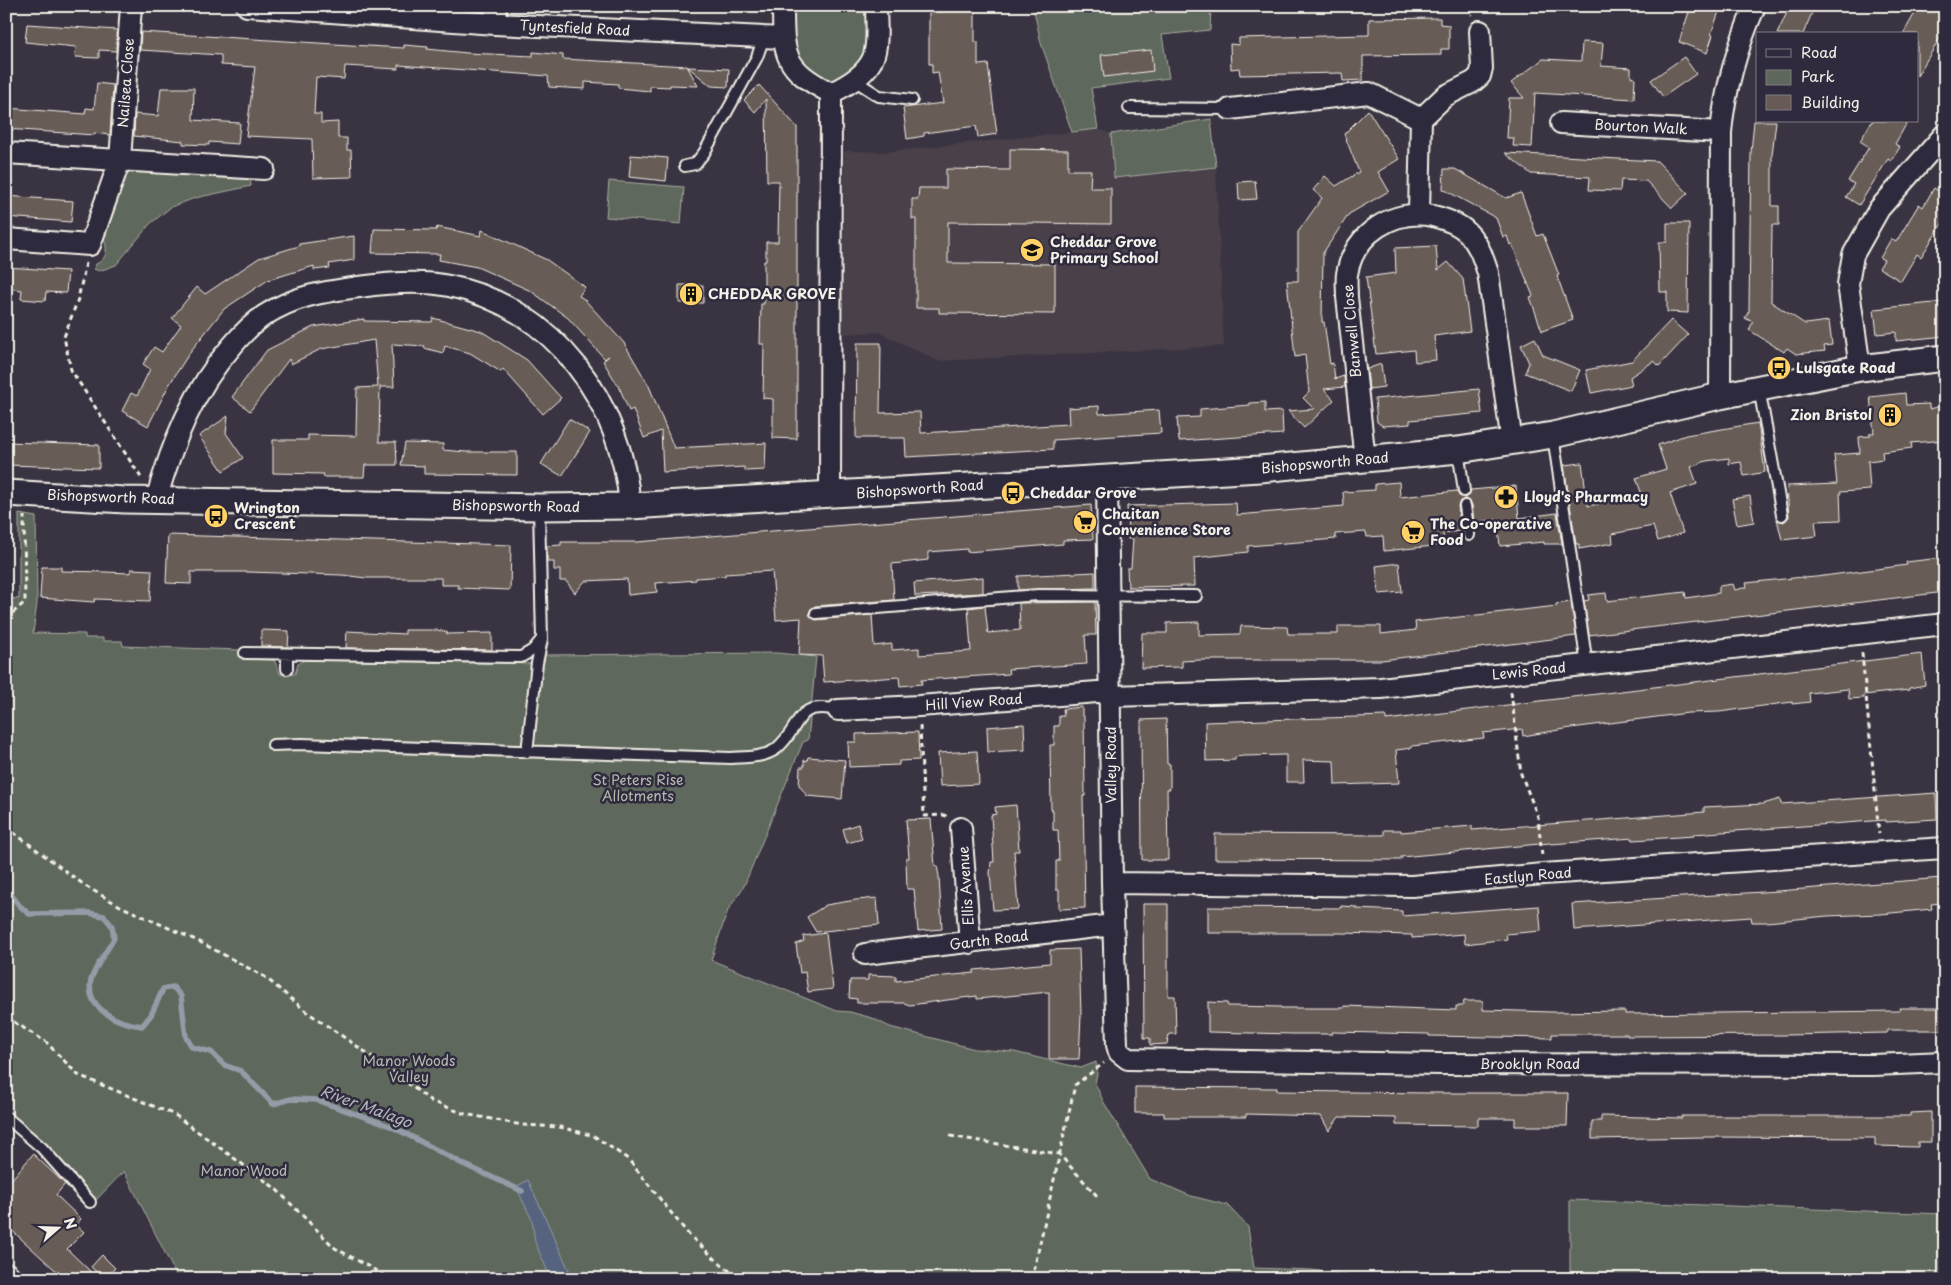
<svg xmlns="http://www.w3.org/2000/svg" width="1951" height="1285" font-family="'Playpen Sans',sans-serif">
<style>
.built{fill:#484048}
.green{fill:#5e675b;stroke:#a9aca2}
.water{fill:#54637e;stroke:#949ca8}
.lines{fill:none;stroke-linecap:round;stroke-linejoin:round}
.stream{stroke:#949ca8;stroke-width:5.5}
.building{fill:#685b57;stroke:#f4f1e8}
.service-casing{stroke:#f4f1e8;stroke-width:14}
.minor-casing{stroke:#f4f1e8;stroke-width:24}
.tertiary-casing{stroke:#f4f1e8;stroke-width:29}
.path{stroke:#f4f1e8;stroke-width:3;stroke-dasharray:5 4;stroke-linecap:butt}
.service{stroke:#2f2a3d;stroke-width:10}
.minor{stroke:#2f2a3d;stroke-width:20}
.tertiary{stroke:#2f2a3d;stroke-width:25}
.labels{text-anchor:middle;stroke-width:5;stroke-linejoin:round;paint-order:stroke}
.street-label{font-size:14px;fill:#f4f1e8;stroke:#2f2a3d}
.poi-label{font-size:14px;font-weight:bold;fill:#f4f1e8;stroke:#2f2a3d;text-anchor:start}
.park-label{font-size:14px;fill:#b8bab0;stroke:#2f2a3d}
.water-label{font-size:15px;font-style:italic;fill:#b4b8be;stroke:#2f2a3d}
</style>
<rect width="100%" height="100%" fill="#3a3442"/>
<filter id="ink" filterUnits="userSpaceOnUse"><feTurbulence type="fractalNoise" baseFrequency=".02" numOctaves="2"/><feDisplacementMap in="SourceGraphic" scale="10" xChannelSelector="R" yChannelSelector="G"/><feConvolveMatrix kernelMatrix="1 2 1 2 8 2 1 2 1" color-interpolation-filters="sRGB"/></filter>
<g filter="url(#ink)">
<!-- built -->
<path class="built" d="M1211,119L1216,167L1224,346L938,361L879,332L843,334L844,151L884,152L1098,129L1111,134Z"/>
<!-- green -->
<path class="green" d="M789,6H869C868,46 873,68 827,82L797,59Z
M1033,6H1211L1210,30L1162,35L1169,78L1091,88L1098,129L1072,132L1041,43Z
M1211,119L1216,167L1114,178L1111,134Z
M136,170L250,176L251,186L195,198L171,207L150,224L116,265L99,271L94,269L96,264C108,259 108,248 103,237L123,176Z
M609,181L684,187L681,224L606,217Z
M19,514L36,517L37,603L33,633L85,634V638H103V641H122L123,646L240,650L242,659L274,660L280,674H295L298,664L304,660L543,664L545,655L777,653L816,657L808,740L803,742L744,886L728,910L711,960L837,1011L850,1012L872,1018L890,1027L975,1049L1014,1052L1081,1068L1096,1062L1097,1074L1095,1083L1103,1101L1150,1179L1191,1196L1227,1205L1248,1227L1254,1268L1312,1270L1380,1279H178L124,1171L96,1200L59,1158L6,1111V598L19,599Z
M1570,1200L1945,1214V1279H1570Z"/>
<!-- water -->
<path class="water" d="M528,1180L573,1279H551L535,1242L532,1220L516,1187Z"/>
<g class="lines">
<!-- stream -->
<path class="stream" d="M6,888L19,905L29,914L89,913L104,916L112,926L114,938C109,948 93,970 91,980C85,1009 117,1023 142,1026L151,1015L163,989L173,987L181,996L186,1037L192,1047L211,1052L224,1065L241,1071L273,1104L291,1099L316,1100L393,1127L463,1164L522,1191"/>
</g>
<!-- building -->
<path class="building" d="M1691,6H1721L1711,34L1713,35L1707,53L1679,42Z
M1790,6H1815L1803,34H1777Z
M1919,6H1945V30L1917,76V34H1903Z
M975,11V42H978V65L988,64L997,134L978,137L976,126L924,133V136L907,139L903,108L943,103L938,72L932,73V64H929V12Z
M1440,18V24L1449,25V49H1441V55L1363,56V80L1343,81L1342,73L1240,75L1239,68L1231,69L1230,44L1239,45V38L1369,35V19Z
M27,24L117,30L116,51L99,50V58L75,57L76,47L25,42Z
M141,32L350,45L404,48V45L428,47L427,49L467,53L533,56V52L563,55V59L687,66L698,86L670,85V87L650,86V91L618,88V84L585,82V89L549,87L548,76L398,65V69L345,66L344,79L316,77L314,114H321V123L338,122V138H347V150H351L352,177L313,178L312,139L246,136L255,67L221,65V55L140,50Z
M1582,42L1603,43L1601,66L1631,68V77L1635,78L1634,99L1535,93L1532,147L1513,146L1514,138H1507L1509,98H1524L1511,83L1543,59L1581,61Z
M1151,50L1153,71L1104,77L1101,55Z
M1684,57L1696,74L1663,97L1651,80Z
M688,67L729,69L728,87L711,86Z
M97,83L113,85L110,135L94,133V135L6,129V108L85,114L86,108L94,109Z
M759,85L797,127V439L773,438V399L763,398L764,344H760L761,304H764V261H766V242H778L779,181H767L766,99L755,112L744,100Z
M161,88H194L193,120L240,123L238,144L209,142V145L183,144V141L134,136L135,114L158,116Z
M1368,110L1399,159L1378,172L1389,191L1349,214L1323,253L1322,322H1324L1330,364L1333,363L1335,379L1344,376L1345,387L1324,389L1334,400L1304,428L1288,411L1314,409L1303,398L1309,392L1305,355L1295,357L1287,281H1298V232L1322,198L1313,190L1325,176L1336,186L1359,172L1344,134Z
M1754,121H1776L1772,155V206H1779V225H1772L1771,302L1805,324L1829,321L1832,345L1824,346L1825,351L1796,354L1787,348L1784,352L1749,330L1753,322L1745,318L1749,311L1751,152Z
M1872,121H1908L1895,144L1900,147L1891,161L1888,159L1859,205L1846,197L1854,184L1848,181L1869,147L1860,141Z
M1010,149L1068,150V170H1091L1090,188H1111V224L948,222V263L1055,264V314L939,313V308H916V219H912V199H918L919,188H946V169L1010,170Z
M1505,153L1657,161L1688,193L1672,208L1646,181L1621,180L1620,191L1589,190L1590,177L1531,174Z
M631,155L668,158L666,181L629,177Z
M1444,169H1455L1506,198L1521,193L1537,236L1543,234L1559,275L1557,276L1573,320L1542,331L1530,297L1533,296L1512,244L1510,245L1507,236L1503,237L1496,218L1443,189Z
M1255,181L1257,199L1239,200L1238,182Z
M1934,188L1945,195V219L1921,257L1917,254L1901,281L1879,268L1884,260L1880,258L1891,239L1896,242L1919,204L1923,207Z
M6,196L73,201L71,222L6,217Z
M1667,223H1689L1688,313L1667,312V292H1660L1659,242H1667Z
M437,227L481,236L482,230L547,260L585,287L579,296L584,299L624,343L649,386L674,448L766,443L765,470L745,471L744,467L663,472L661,431L644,438L633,409L629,411L620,389L603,361L609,356L605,359L568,318L531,291L477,267L439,260L440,254L372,253L374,229L436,230Z
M354,236V260L329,264L330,268L314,270V266L268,280L224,309L190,352L169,385L148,426L122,411L131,393L137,396L150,369L143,364L154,347L162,352L181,325L172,318L197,287L205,294L259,258L299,246V244Z
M1436,246L1438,270L1448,262L1463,279L1470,331L1434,336L1436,360L1415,362L1414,350L1376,354L1366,277L1396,273L1395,248Z
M6,267L68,271L66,293L46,292L45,301L21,299L22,290L6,288Z
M679,285H703V303H679Z
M1943,302L1945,336L1896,341V332L1877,334L1874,309Z
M433,318L481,331L527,360L561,398L543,414L503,369L501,372L470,353L445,346L443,353L424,348L425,346L392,344L394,387H380L379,442H396L397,465H365L364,477H323L324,474L273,473V440H308V435L356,436L357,388L378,387L374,340L321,349L291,364L289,359L250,411L232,397L267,350L313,327L364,319V321L432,322Z
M1671,320L1688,335L1659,366L1654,361L1630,377L1632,385L1591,393L1586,370L1632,361Z
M1535,338L1543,355L1580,370L1571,391L1525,373L1529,363L1521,345Z
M857,343H881L880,413L920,412L921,433L1069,424L1068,408L1099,406V414L1159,410L1161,433L1053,440V449L906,457L905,438H856Z
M1381,364L1384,387L1369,389L1367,369Z
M1479,389L1482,413L1410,420V424L1383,426L1377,422L1375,399Z
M1905,393L1906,405L1929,404V409L1945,405V440L1911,443L1912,448L1882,452L1883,459L1868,461L1870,490L1840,492L1841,520L1815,521L1817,536L1782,540L1777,519L1784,522L1789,517L1787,486L1837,484L1834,455L1860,453L1859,437L1870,436V433H1874L1870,397Z
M1265,402V412L1282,411L1283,434L1179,441L1177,418L1200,417V409L1250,405V403Z
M228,416L226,433L243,458L223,471L199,436Z
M569,419L590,432L562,476L541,464Z
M1758,423L1765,472L1744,476L1741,462L1729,464V458L1706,461L1691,467L1697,484L1670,493L1683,533L1658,541L1653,526L1612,534L1613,543L1579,549V544H1576L1564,465L1582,463L1588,506L1642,495L1636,478L1666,469L1658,445L1686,435Z
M7,442L99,445V468L7,465Z
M405,443L443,444V450L466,452H517V475L424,474V466L401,465Z
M1399,482L1400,497L1457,491L1459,496L1464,498L1469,496L1471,490L1516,486L1519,518L1557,513L1562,544H1544V542L1500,546L1497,520L1474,522L1472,505L1470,501L1465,499L1460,501L1458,506L1461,531L1443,533L1444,545L1384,551L1383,536L1367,537L1366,532L1335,534L1336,539L1248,546V552L1194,558L1195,586L1128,587L1127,568H1131L1133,539H1128L1127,506L1236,503L1237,515L1344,506L1343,492L1375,490V484Z
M1750,496L1754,522L1737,525L1732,499Z
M1091,505L1093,539L1063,540V544L967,552V549L928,552V560L892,564L894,600L815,606L810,610V616L816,620L872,615L874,646L892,644V650L919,648V655L971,651L968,608L985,606L988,633L1020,630L1019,603L1095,602L1096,635H1085L1087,664L1008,669L1009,674L921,680L922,684L900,686L899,677L824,682L822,656L799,655L801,618L776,620L772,571L725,574V576L696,578V580L656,583L657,592L628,595L627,579L585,581L575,593L566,581H560V570H554V562H547V546L561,545V542H637Z
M168,535L511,545L510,590L458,588V585H441V578H366L342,575L248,572H191V584L166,583Z
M1932,559L1945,560V592L1589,635L1584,601L1589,600L1588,595L1606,593L1607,601L1685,592L1686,598L1719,593V586L1733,584L1735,590L1747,587L1746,583L1803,577L1804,578L1816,577L1907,565L1906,562Z
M1399,563L1402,592L1379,594L1376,566Z
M42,567H61V571L106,572L131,573V569L152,570L150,601L95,599L94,602L40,598Z
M1095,572V588L1018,590V576Z
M983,577V593L915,596L914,583Z
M1571,602L1576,636L1382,660H1200L1182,661V667L1141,668L1142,633H1167V623L1199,622V635L1240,634L1241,626L1287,627L1288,634H1338V626H1381V634L1416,630L1415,622L1557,606L1556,604Z
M261,630L289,631L288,647L261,646Z
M405,630H436L447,632V634L492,633V650L346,648L347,631L405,634Z
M1922,654L1925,685L1909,688V690L1864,695V698L1849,699L1848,689L1809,693L1810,702L1792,704V702L1719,712L1688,713L1571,728L1523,736L1522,729L1483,733L1484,738L1412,746V748L1396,750L1399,783L1335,785L1334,761L1303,760L1304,782H1286V755L1243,756L1235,757V760L1206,761L1205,722L1386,716V720Z
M1082,707V716H1084L1085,796H1083L1085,908L1059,909V890H1056V861H1059L1058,830H1053V810H1051L1050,745H1054V726H1059V716H1064L1063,709Z
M1166,719L1167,764H1170V789H1167L1168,860H1142L1141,720Z
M1024,724L1025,750L988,752L987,727Z
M918,732L919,760L899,761V765L849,767L848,742H856V734Z
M977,751L979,784L940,786L938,753Z
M808,757L845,760L842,799L807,796L799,785L800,767H804V760L807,761Z
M1936,793L1937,819L1886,822V820L1694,834V836L1633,840V838L1551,844L1550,843L1401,857V860L1215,859V834L1384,835V830H1401V832L1472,826V830L1704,812V807L1763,804L1780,799L1781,804Z
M1016,805L1019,851H1014L1018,909L993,910L990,873L991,862H994L991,815L996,814L995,807Z
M931,819L935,866H937L939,876L942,929L918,931L914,889H907L906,858H909L906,820Z
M858,824L862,839L847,843L843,829Z
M1942,878L1944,903L1931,904L1932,909L1881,914L1827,916L1767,922H1752L1751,917L1574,930L1572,904L1778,891Z
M877,898L879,925L816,932L807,917L826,905L856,900Z
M1143,904H1168V996H1175L1176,1034H1169L1167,1044L1150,1045V1038H1144Z
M1341,906L1357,907V909L1402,911V916L1539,906L1541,931L1506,934L1507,939L1465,944L1464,934L1412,938V935L1341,933H1208V907L1341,908Z
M826,933L833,989L808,992L805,972L800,973L796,944L804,941L803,936Z
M1079,949L1081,1015L1079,1059H1049V992L977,999V996L910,1005L904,1003H857V999L849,998L850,980H868V975L896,976V981L974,973V970L1050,963V950Z
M1464,1001H1483V1010L1552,1012L1625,1011V1014L1900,1011L1899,1008H1945V1030H1887V1033L1785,1035L1627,1036V1034H1552V1038L1429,1036V1034L1332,1032V1034H1294L1208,1032V1002L1227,1003L1228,1006L1281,1007V1008H1344V1006L1456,1010V1006H1463Z
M1135,1087L1277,1088V1091L1427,1093H1568L1567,1126H1515V1118H1478V1126L1396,1125V1118L1339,1117L1329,1131L1321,1116L1246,1114V1117H1164V1113H1135Z
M1931,1112V1142H1918V1147L1875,1146V1138L1705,1137L1592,1139V1121H1601V1116L1682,1118V1116H1910V1113Z
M33,1154L65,1184L56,1195L81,1219L76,1225L84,1232L67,1249L90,1271L83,1279H65L6,1225V1186Z
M102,1255L115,1268L104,1279L91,1267Z"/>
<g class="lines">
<!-- service casing -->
<g class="service-casing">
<path id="service" d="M854,80L879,96L912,100
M1129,108L1230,109
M685,166L695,164L704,153L757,57L764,37
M1759,388L1782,515
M1553,436L1587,665
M1458,450L1464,491
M1465,506L1469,535
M816,613L1038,595L1196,596
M245,653L521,657L533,650L542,639
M287,654V669
M273,745L301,744L731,758C746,757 763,758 776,749C803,727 793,700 838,710
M527,752L537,663L542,639L539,508
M6,1117L42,1148L90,1202"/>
</g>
<!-- minor casing -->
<g class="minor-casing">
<path id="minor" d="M247,6L495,24L783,38
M783,6C783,56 784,69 831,93
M495,24L496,6
M831,93C846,86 866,75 873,58C879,43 876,22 876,6
M1230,109L1369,93L1421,119L1419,213
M1421,119L1445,96L1473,82L1480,76L1482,68L1480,31
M1561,123L1721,132
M6,153L264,169
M6,239L90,245L120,160L131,6
M1860,368L1848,284L1853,255L1879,209L1945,134
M1720,396L1721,132C1725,89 1738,45 1755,6
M1365,460L1347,297C1347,289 1346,281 1347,274C1354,233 1394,208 1433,216C1445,219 1458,223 1467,232C1479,244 1483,258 1488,273L1512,443
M1107,477L1112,883L1117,1045L1119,1052L1128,1059L1441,1064L1873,1065L1945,1062
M830,495L831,93
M156,500C172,444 193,390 232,346C242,334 253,323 265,315C296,295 324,292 359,287C388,283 420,280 449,286C555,307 622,403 630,506
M1111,696L1381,688L1945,624
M838,710L919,706L1110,691
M961,828L970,943
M1112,883L1412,886L1543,874L1945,848
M865,954L1113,925"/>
</g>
<!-- tertiary casing -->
<g class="tertiary-casing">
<path id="tertiary" d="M6,493L125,500L539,507L630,506L1260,469L1458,450L1553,435L1720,396L1860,368L1945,358
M6,1276L9,1279"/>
</g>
<!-- path -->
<path class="path" d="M1468,6L1472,15
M86,263L78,299L64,337L71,370L142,479
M6,619L25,602L24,516
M1862,653L1879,834
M1511,692L1521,774L1538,817L1542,856
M920,726L924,816L944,815L947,817
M6,827L87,887L122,907L200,942L265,977L307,1012L383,1064L431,1101L465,1114L522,1125L560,1127L594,1136L628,1159L689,1235L724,1267L741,1279
M6,1017L46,1042L78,1075L175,1115L275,1188L335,1248L391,1279
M950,1136L1059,1154L1099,1198
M1032,1279L1075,1085L1104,1063"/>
<!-- service -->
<use href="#service" class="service"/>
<!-- minor -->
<use href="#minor" class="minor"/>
<!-- tertiary -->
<use href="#tertiary" class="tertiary"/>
</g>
</g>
<!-- icons -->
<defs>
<g id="school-disc" transform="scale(1.25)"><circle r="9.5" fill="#ffd166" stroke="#2f2a3d"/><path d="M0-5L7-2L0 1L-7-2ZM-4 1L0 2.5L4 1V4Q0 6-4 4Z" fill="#111"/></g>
<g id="building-disc" transform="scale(1.25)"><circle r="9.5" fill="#ffd166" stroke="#2f2a3d"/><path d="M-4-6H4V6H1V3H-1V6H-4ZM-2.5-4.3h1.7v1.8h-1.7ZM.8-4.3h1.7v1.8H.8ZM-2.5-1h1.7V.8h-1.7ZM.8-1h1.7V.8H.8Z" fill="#111"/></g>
<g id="bus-disc" transform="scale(1.25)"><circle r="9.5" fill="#ffd166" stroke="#2f2a3d"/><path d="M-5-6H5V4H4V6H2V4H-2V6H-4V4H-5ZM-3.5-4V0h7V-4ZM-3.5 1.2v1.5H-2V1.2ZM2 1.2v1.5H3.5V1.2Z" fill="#111"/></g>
<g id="pharmacy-disc" transform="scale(1.25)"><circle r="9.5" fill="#ffd166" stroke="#2f2a3d"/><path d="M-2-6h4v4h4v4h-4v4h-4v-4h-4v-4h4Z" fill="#111"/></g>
<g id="supermarket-disc" transform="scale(1.25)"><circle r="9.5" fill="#ffd166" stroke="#2f2a3d"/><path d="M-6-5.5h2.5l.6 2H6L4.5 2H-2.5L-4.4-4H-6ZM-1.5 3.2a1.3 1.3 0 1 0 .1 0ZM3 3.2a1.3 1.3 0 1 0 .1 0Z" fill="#111"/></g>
</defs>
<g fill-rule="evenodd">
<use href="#school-disc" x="1032" y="250"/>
<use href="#building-disc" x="691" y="294"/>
<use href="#bus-disc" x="1779" y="368"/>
<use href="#building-disc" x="1890" y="415"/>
<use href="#bus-disc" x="1013" y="493"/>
<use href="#pharmacy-disc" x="1506" y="497"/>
<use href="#bus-disc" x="216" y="516"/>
<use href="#supermarket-disc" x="1085" y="522"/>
<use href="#supermarket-disc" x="1413" y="532"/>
</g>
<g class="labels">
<!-- street labels -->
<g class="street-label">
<text transform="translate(575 28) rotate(3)" y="5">Tyntesfield Road</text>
<text transform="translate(126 83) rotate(-86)" y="5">Nailsea Close</text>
<text transform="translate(1641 127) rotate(3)" y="5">Bourton Walk</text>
<text transform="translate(1352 331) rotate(-95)" y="5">Banwell Close</text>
<text transform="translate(1325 463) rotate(-5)" y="5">Bishopsworth Road</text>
<text transform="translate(920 489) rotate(-4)" y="5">Bishopsworth Road</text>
<text transform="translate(111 497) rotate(2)" y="5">Bishopsworth Road</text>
<text transform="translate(516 506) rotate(1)" y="5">Bishopsworth Road</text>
<text transform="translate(1529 671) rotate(-6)" y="5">Lewis Road</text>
<text transform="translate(974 702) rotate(-4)" y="5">Hill View Road</text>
<text transform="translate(1111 765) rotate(-90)" y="5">Valley Road</text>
<text transform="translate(1528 876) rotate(-5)" y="5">Eastlyn Road</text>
<text transform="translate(966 886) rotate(-94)" y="5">Ellis Avenue</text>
<text transform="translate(989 940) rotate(-7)" y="5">Garth Road</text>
<text x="1530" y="1069">Brooklyn Road</text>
</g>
<!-- poi labels -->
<g class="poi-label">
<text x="1050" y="247">Cheddar Grove<tspan x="1050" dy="16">Primary School</tspan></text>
<text x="708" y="299">CHEDDAR GROVE</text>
<text x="1796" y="373">Lulsgate Road</text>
<text x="1872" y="420" text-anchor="end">Zion Bristol</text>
<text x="1030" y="498">Cheddar Grove</text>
<text x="1524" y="502">Lloyd's Pharmacy</text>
<text x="234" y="513">Wrington<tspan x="234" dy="16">Crescent</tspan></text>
<text x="1102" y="519">Chaitan<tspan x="1102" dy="16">Convenience Store</tspan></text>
<text x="1430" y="529">The Co-operative<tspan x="1430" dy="16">Food</tspan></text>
</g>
<!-- park labels -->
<g class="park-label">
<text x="638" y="785">St Peters Rise<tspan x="638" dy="16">Allotments</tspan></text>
<text x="409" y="1066">Manor Woods<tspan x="409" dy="16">Valley</tspan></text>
<text x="244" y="1176">Manor Wood</text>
</g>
<!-- water labels -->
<g class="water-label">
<text transform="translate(366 1107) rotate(20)" y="5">River Malago</text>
</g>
</g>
<!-- margin -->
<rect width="1951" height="1285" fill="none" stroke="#2f2a3d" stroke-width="25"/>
<rect x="12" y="12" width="1926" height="1260" fill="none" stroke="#f4f1e8" stroke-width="2" filter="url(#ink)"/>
<!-- legend -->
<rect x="1756" y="32" width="162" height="90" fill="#2f2a3d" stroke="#7e7a81"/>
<rect x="1766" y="49" width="25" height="8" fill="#2f2a3d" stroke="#7e7a81"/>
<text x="1801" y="58" font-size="15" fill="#f4f1e8">Road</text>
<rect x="1766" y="70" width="25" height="15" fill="#5e675b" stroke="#7e7a81"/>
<text x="1801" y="82" font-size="15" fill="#f4f1e8">Park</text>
<rect x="1766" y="95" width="25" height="15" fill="#685b57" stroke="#7e7a81"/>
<text x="1801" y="108" font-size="15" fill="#f4f1e8">Building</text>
<!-- north arrow -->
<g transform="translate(58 1228) rotate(70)" stroke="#2f2a3d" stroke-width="4" paint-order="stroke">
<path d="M0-4L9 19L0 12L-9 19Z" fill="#f4f1e8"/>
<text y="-8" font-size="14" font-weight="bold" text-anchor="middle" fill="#f4f1e8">N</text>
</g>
</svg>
